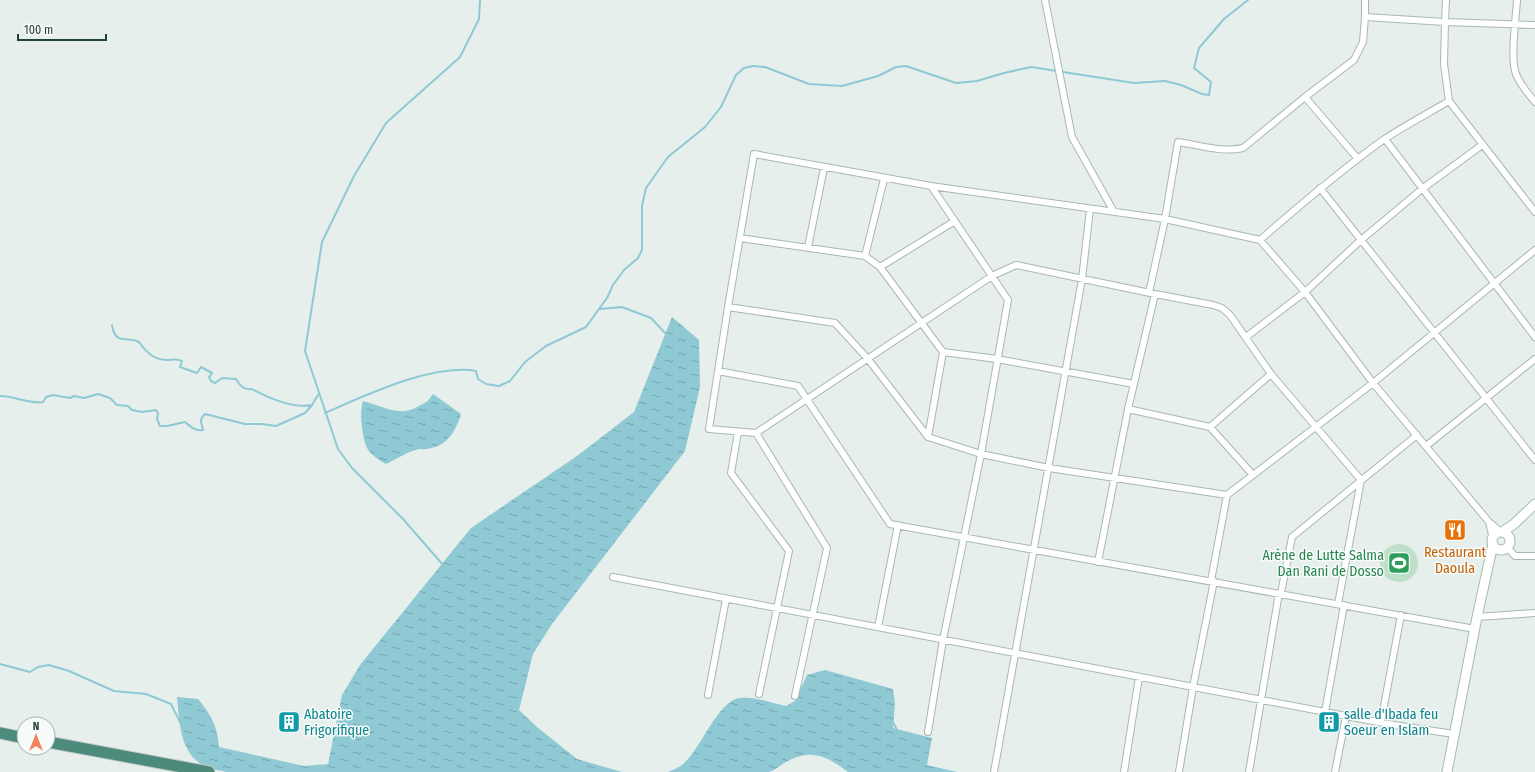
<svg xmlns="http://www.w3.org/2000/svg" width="1535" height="772" font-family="'Fira Sans Condensed',sans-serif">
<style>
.green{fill:#bfe0c8}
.water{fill:url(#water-ripples)}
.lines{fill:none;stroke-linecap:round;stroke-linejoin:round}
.stream{stroke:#8ec9d4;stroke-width:2}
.minor-casing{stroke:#a8b8b2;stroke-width:8}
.secondary-casing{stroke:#a4bbb3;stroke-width:11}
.trunk-casing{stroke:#c2cac8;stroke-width:13}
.minor{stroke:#fff;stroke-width:6}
.secondary{stroke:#fff;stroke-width:9}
.trunk{stroke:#4c8a7c;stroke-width:11}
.labels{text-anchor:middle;stroke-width:3;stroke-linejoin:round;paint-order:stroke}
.food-label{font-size:14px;fill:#c56008;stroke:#f7fbf9}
.leisure-label{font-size:14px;fill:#27864d;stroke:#f7fbf9;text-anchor:end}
.culture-label{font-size:14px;fill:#0d838f;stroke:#f7fbf9;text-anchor:start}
</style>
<defs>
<pattern id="water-ripples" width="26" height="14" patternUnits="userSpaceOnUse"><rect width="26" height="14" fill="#8ec9d4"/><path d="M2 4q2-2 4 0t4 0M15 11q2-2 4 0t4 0" fill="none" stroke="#74a5ad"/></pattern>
</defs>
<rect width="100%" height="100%" fill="#e6efeb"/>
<!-- green -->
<path class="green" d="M1380 563a19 19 0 1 1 38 0a19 19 0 1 1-38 0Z"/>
<!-- water -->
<path class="water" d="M672,317L699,340L700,387L685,451L552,624L533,654L519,710L537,727L577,759L622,772H226C220,770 213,770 208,768C179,755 180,724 177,697L198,699C210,713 218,727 219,747L304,766L328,764L342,695L360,665L471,528L577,456L634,412Z
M433,394L461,414C456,431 447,447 426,449C424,450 422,449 420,449C408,451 397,459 386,464C379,460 371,455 367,448C362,437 359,412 363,401C383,406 399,418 419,406C426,403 429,400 433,394Z
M825,670L893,689L895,703L893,728L932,738L927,765L957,772H848C827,756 811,748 786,762C780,765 774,772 767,772C735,772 701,772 668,772C672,770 678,768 682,765C701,750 717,701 740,698C754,696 772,703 786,706L795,701L807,675Z"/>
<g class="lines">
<!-- stream -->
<path class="stream" d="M600,309L622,307L651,318L666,334
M112,325C115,346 128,336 139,342C146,352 154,360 167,360C173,360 176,358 182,361L180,367L197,373L201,367L212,373L209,377L211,381L215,383L222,378L236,379C240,386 244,390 252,389C268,398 294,409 312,405L318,395
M0,396C15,396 28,404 43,402L46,397L53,395L70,398L74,396L84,398L98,394L110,398L117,405L128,406L132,410L142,412L156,410L158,413L157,419L160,426H167L185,422C191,427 195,431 203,430C202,423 198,421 205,414L245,424H262L276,426L305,413L312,405
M325,413C364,396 433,363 476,371L478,379L486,384L499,386L510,381L525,362L546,346L586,327L607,298L613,285L624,270L638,258L642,250V206L646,188L668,157L705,127L721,107L736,75L744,68L753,66L765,67L809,84L842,86L878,76L896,67L906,66L956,83L977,81L1004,73L1031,67L1134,83L1165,81L1181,85L1202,94L1209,95L1211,82L1194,68L1199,48L1224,19L1248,0
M443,565L403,519L352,468L338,449L305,351L322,242L354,176L386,123L460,57L479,19L480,0
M0,664L30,672L38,667L49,665L69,671L114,691L146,694L171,704L182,726
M893,722L898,732"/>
<!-- minor casing -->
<g class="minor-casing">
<path id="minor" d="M1045,0L1072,137L1114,212
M1446,0L1445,22L1535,25
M1517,0C1516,18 1510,58 1516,74C1520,85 1528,93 1535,102
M1365,17V0
M1385,139L1535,337
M1358,159L1305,97L1354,60L1363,42L1365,17L1445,22L1444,64L1449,101L1535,212
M931,186L754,154L728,307L835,323L868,359L928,437L981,454L1049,468L1227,495
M1320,188L1535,460
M740,238L865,256L880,267L943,352L997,359L1134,384
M1260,240C1300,205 1340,171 1383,140C1404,126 1427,114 1449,101
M808,247L824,168
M865,256L884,179
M880,267L955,221
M1149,293L1165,219L1178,142C1199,145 1223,153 1243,148L1305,97
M1155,294L1213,305L1222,308L1230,315L1271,374L1361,480L1338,604
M728,307L709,429L756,433L992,276L1016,265L1155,294L1128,409L1098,562
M1246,337L1305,292L1361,240L1422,189L1482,145
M718,371L798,386L890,524L1475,629
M1128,409L1210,427L1271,374
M1210,427L1253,475
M738,432L731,473L789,551L759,694
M756,433L827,548L795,696
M928,437L943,352
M1426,446L1535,359
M1489,522L1493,539
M1507,547L1515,556H1535
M613,577L1394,725L1454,734
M1211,581L1227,495L1373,383L1535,250
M1281,593L1292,537L1417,435
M1477,617L1535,613
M878,627L898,525
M708,695L726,599
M1325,712L1344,605
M1381,722L1401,615
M928,732L943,640L981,454L1008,300L931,186L1165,219L1260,240L1305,292L1373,383L1489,522L1501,532
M994,772L1082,279L1090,209
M1124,772L1139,677
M1179,772L1193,687L1214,581
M1249,772L1279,593
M1335,772L1346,716"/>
</g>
<!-- secondary casing -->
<g class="secondary-casing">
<path id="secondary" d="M1502,532L1514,524L1535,504
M1492 541a9 9 0 1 1 18 0a9 9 0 1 1-18 0Z
M1447,772L1477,617L1493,544"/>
</g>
<!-- trunk casing -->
<g class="trunk-casing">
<path id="trunk" d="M0,733L24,738
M48,742L209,772"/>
</g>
<!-- minor -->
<use href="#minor" class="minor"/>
<!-- secondary -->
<use href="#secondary" class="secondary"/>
<!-- trunk -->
<use href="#trunk" class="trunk"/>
</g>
<!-- icons -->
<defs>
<g id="restaurant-square" transform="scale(1.15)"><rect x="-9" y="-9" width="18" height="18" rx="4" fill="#e8710a" stroke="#f7fbf9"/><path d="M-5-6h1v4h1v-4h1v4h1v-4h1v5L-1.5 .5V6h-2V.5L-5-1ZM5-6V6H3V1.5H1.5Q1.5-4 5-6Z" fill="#fff"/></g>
<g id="stadium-square" transform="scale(1.15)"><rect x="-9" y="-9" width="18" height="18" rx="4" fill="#2e9e5b" stroke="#f7fbf9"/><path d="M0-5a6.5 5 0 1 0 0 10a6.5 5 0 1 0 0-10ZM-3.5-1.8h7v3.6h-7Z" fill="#fff"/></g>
<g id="building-square" transform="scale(1.15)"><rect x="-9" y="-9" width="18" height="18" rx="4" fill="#0f9aa8" stroke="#f7fbf9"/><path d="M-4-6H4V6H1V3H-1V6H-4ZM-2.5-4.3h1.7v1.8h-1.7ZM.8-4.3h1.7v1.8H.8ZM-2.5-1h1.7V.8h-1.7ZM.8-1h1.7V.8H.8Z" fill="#fff"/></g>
</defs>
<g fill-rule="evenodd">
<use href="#restaurant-square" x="1455" y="530"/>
<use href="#stadium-square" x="1399" y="563"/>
<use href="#building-square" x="289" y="722"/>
<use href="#building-square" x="1329" y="722"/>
</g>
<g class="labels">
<!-- food labels -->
<g class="food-label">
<text x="1455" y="557">Restaurant<tspan x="1455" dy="16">Daoula</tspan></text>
</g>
<!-- leisure labels -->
<g class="leisure-label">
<text x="1384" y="560">Arène de Lutte Salma<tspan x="1384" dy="16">Dan Rani de Dosso</tspan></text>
</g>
<!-- culture labels -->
<g class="culture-label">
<text x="304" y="719">Abatoire<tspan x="304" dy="16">Frigorifique</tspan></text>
<text x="1344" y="719">salle d'Ibada feu<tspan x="1344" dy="16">Soeur en Islam</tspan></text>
</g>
</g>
<!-- north arrow -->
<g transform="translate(36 736)"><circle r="19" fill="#f7fbf9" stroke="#a3b1ad"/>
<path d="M0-3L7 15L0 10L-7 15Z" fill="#f4845f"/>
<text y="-6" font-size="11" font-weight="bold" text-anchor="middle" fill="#24423a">N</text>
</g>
<!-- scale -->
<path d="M18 34v6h88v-6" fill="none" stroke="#24423a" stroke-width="2"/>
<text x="24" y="34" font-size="12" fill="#24423a" stroke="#f7fbf9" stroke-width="3" paint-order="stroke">100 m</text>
</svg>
